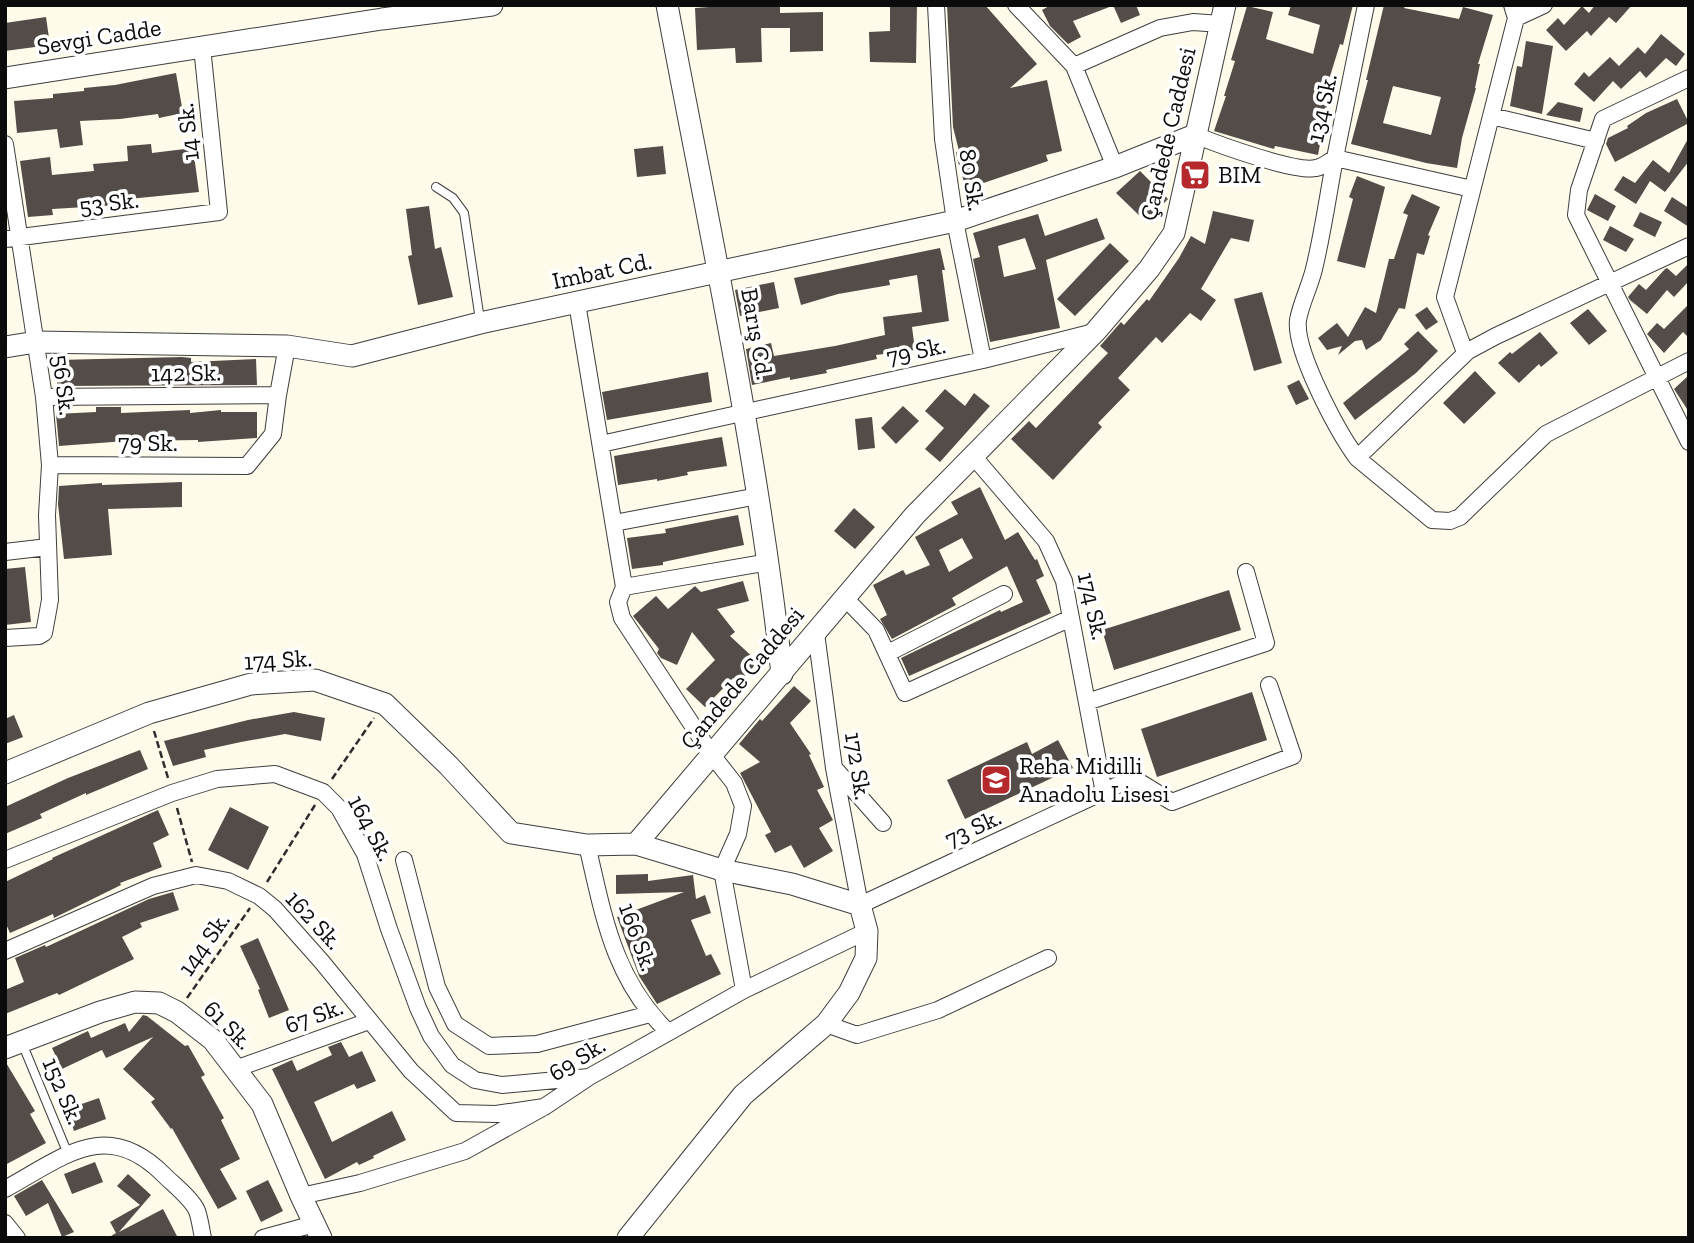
<svg xmlns="http://www.w3.org/2000/svg" width="1694" height="1243" font-family="'Zilla Slab',serif">
<style>
.building{fill:#534c48;fill-rule:evenodd}
.lines{fill:none;stroke-linecap:round;stroke-linejoin:round}
.service-casing{stroke:#3e3e3e;stroke-width:10}
.minor-casing{stroke:#3e3e3e;stroke-width:18}
.tertiary-casing{stroke:#3e3e3e;stroke-width:23}
.path{stroke:#2d2d2d;stroke-width:2.5;stroke-dasharray:7 3.5;stroke-linecap:butt}
.service{stroke:#fff;stroke-width:8}
.minor{stroke:#fff;stroke-width:16}
.tertiary{stroke:#fff;stroke-width:21}
.labels{text-anchor:middle;stroke-width:7;stroke-linejoin:round;paint-order:stroke}
.street-label{font-size:24px;fill:#0b0b0b;stroke:#fff}
.poi-label{font-size:24px;fill:#0b0b0b;stroke:#fff;text-anchor:start}
</style>
<rect width="100%" height="100%" fill="#fefbea"/>
<!-- building -->
<path class="building" d="M738,5H780V13L823,12V51L790,52V28H761L762,62L736,63L735,48L697,50L695,8Z
M890,5H917L916,63L870,62L869,32L890,31Z
M947,5H985L1037,64L1010,88L1047,80L1062,151L1046,155L1048,161L966,189L956,155V152L959,151L953,127Z
M1051,5H1112V6L1073,21L1081,37L1068,44L1050,26L1042,10Z
M1113,5H1136L1140,15L1121,23Z
M1291,5H1353L1343,45L1340,44L1327,86H1331L1318,155L1275,146L1274,149L1214,131L1226,96H1224L1235,61L1231,60L1247,6L1273,12L1266,39L1313,54L1320,25L1288,15Z
M1384,5H1406L1404,8L1459,19L1463,7L1493,15L1478,64H1480L1475,88H1476L1462,138L1457,168L1426,163L1351,144L1368,80H1366ZM1393,86L1441,97L1431,135L1383,123Z
M1595,5H1632L1616,23L1609,17L1591,36L1587,31L1566,51L1546,30L1558,18L1564,25L1582,6L1589,13Z
M46,17L50,45L5,51V23Z
M1661,34L1685,54L1676,66L1666,58L1646,78L1640,71L1621,89L1613,81L1594,102L1574,84L1584,72L1589,77L1610,57L1619,66L1638,47L1645,54Z
M1526,41L1553,46L1542,114L1510,106L1517,66L1522,67Z
M176,73L183,113L159,118L158,114L120,119L80,121L83,145L60,148L57,129L17,133L14,101L53,98V94L84,91V88L115,85Z
M1677,99L1689,123L1615,162L1606,144L1608,138L1628,128L1627,126L1646,113Z
M1558,102L1583,108L1580,122L1546,115Z
M1689,137V161L1665,192L1650,181L1636,204L1614,190L1623,176L1635,183L1653,160L1669,173Z
M151,144L152,153L193,148L199,192L119,200L120,205L52,209L53,215L28,217L20,161L50,157L52,175L94,171L93,164L128,161L127,146Z
M663,146L666,174L637,177L634,149Z
M1140,171L1168,199L1146,222L1116,193Z
M1357,176L1385,187L1365,268L1337,261L1353,199L1349,197Z
M1412,194L1440,207L1428,235L1430,236L1424,255L1417,253L1405,309L1399,308L1381,340L1366,350L1362,340L1355,341L1338,355L1342,346L1327,350L1318,338L1337,323L1348,337L1365,307L1376,313L1389,259H1394L1408,215L1403,213Z
M1595,194L1616,206L1608,221L1587,210Z
M1672,197L1689,208V227L1664,211Z
M429,206L435,249L441,247L453,297L418,305L408,256L412,255L406,209Z
M1213,211L1254,220L1249,242L1231,238L1201,289L1216,300L1201,321L1190,313L1162,343L1156,337L1118,378L1130,390L1098,423L1102,427L1053,480L1011,439L1029,421L1036,428L1108,353L1100,346L1121,322L1124,325L1147,299L1149,301L1179,258L1191,236L1205,244Z
M1640,212L1662,222L1655,237L1633,226Z
M1038,214L1045,236L1097,218L1105,239L1046,260L1060,328L990,342L973,259L980,257L973,233ZM1025,238L1036,269L1004,277L998,246Z
M1610,226L1634,239L1626,252L1603,240Z
M1110,243L1129,261L1075,316L1057,299Z
M940,248L945,270H942L949,321L912,327L915,350L876,355L877,359L826,370L827,373L790,380V377L752,385L746,349L771,343L774,356L835,346L885,335L883,317L922,312L917,275L889,280L890,285L838,294L801,305L794,278Z
M1689,263V281L1674,297L1667,290L1647,314L1630,300L1628,297L1639,284L1646,290L1665,269L1667,268L1676,276Z
M774,282L779,308L740,316L735,290Z
M1262,292L1282,363L1254,371L1234,299Z
M1689,304V338L1683,332L1664,353L1647,334L1657,323L1664,329Z
M1427,307L1438,322L1426,330L1415,315Z
M1588,309L1607,331L1589,345L1570,323Z
M1418,331L1438,351L1416,373L1355,420L1343,403L1409,349L1404,344Z
M1540,332L1558,353L1541,367L1539,364L1519,383L1498,363L1510,352L1512,354Z
M182,357L191,358V362L256,359L257,385L57,386V360Z
M1475,371L1496,393L1464,424L1443,403Z
M708,372L712,402L607,420L602,392Z
M1689,375V412L1674,389Z
M1299,380L1309,399L1296,405L1287,386Z
M945,389L965,406L974,393L990,406L940,462L925,449L944,428L925,411Z
M903,406L919,421L896,444L881,428Z
M96,407H121V413L190,410V413L221,410V412H257V438L198,442V440L126,441L59,446L56,414L96,412Z
M872,417L875,448L858,450L855,419Z
M722,437L727,466L687,472L688,475L657,481V479L618,485L614,456Z
M182,482V507L108,509L112,555L64,559L58,504L59,486L102,483V485Z
M980,487L1005,540L1018,532L1035,560L1037,559L1044,576L1036,580L1051,613L909,676L901,658L1000,610L1001,612L1023,602L1007,566L952,598L956,605L892,639L880,619L887,615L873,585L903,570L906,575L930,565L915,537L958,514L951,502ZM962,538L973,558L949,572L939,550Z
M854,508L875,527L855,549L834,531Z
M738,515L744,545L663,562V565L632,569L627,538L666,533L665,529Z
M25,567L31,622L5,625V569Z
M743,581L749,601L717,609L735,632L730,636L758,662L738,683L733,678L705,707L686,689L715,660L692,632L677,665L661,658L657,653L659,649L633,616L656,596L668,609L695,586L701,592Z
M1229,590L1241,630L1114,670L1102,630Z
M794,686L811,701L790,723L811,754L809,755L824,787L817,790L833,820L819,828L833,851L804,868L791,845L775,853L765,835L771,832L740,773L760,762L739,744L760,719L762,721Z
M1252,692L1267,740L1157,777L1141,729Z
M294,712L325,718L321,741L285,734L241,742L204,750L206,757L173,766L164,741L248,720Z
M14,715L23,737L5,744V719Z
M1058,740L1073,768L965,819L947,780L1027,742L1032,754Z
M140,750L148,769L86,795V793L40,814L42,818L5,834V807L68,778Z
M230,807L269,827L248,870L208,850Z
M158,810L169,835L153,843L162,867L120,883L121,885L54,918L53,914L10,933L5,922V882L53,859L52,858Z
M648,874V881L693,875L696,899L705,895L711,913L691,920L706,956L711,954L721,974L657,1004L639,976L617,917L684,892L616,894V875Z
M173,892L179,910L140,923L142,927L122,937L134,959L59,995L57,993L5,1014V990L24,982L15,958L45,945L46,947L149,899Z
M258,938L289,1010L269,1018L258,990L260,989L240,946Z
M143,1015L147,1016L185,1046L188,1045L205,1075L201,1077L224,1118L221,1120L240,1159L220,1169L237,1199L218,1209L172,1128L171,1129L151,1102L155,1099L123,1069L153,1037L106,1058L102,1050L62,1069L52,1048L88,1031L91,1038L125,1023L129,1032Z
M341,1042L349,1057L362,1051L376,1081L357,1089L354,1084L314,1102L332,1142L392,1111L406,1140L373,1156L374,1158L359,1165L357,1162L325,1179L272,1069L292,1060L297,1071L332,1055L328,1047Z
M5,1061L35,1111L30,1114L46,1143L5,1165Z
M99,1098L106,1119L74,1131L67,1109Z
M95,1162L103,1182L72,1194L64,1174Z
M128,1174L151,1195L119,1232L163,1209L178,1238H108L116,1233L110,1222L140,1205L117,1186Z
M42,1180L53,1198L74,1232L62,1237L48,1203L26,1216L14,1196Z
M268,1180L283,1211L261,1222L246,1191Z"/>
<g class="lines">
<!-- service casing -->
<g class="service-casing">
<path id="service" d="M436,187L453,198L464,213L480,320
M22,1043L68,1154"/>
</g>
<!-- minor casing -->
<g class="minor-casing">
<path id="minor" d="M936,5L943,139L955,221L983,360
M1016,5L1074,66L1115,167
M1516,18L1544,5
M1074,66L1160,28L1193,22L1221,24
M1689,78L1603,119L1579,190L1576,215L1689,442
M1491,116L1596,141
M1195,135C1217,144 1296,173 1316,168C1323,167 1330,161 1335,158L1366,5
M5,144L44,397L50,465L47,515L50,600L44,633L39,636L5,638
M1472,189L1335,158C1328,195 1323,232 1314,269C1310,286 1301,303 1298,320C1294,351 1338,432 1357,458L1468,351L1463,347L1445,297L1516,18L1512,5
M5,239L219,212L202,47
M577,303L624,587L618,602L622,618L712,755L734,783L743,806L738,834L722,870L744,990
M1468,351L1496,336L1689,246
M44,397L278,395L287,346
M601,444L983,360L1094,332
M974,457L1046,541L1064,581L1104,793
M1357,458L1432,520L1450,521L1460,517L1546,434L1689,361
M50,465L247,466L273,434L278,395
M614,523L758,496
M5,552L48,547
M624,587L769,562
M844,597L876,630L905,693L1071,618
M816,633L834,768L860,905L1133,778L1172,802L1293,756L1269,685
M888,653L1004,594
M1087,702L1266,643L1246,572
M836,770L883,823
M587,845C604,917 613,978 668,1032
M5,860L172,793L217,779L275,774L323,792L339,808L365,854L389,929L418,1008L431,1036L452,1065L475,1080L502,1085L589,1077
M404,860L437,987L455,1024L489,1046L537,1044L650,1014
M5,951L153,886L196,875L228,881L259,896L275,909L322,962L411,1071L456,1113L496,1114L544,1107
M826,1024L857,1035L938,1010L1048,958
M235,1069L369,1021
M5,1189C64,1157 106,1117 164,1175C174,1185 192,1199 197,1211C200,1219 201,1229 203,1238
M301,1196L360,1183L465,1151L544,1107L589,1077L744,990L867,931
M5,1223L17,1238
M263,1238L314,1224"/>
</g>
<!-- tertiary casing -->
<g class="tertiary-casing">
<path id="tertiary" d="M667,5C709,228 757,449 782,674
M5,78L382,19L492,5
M5,347L36,342L287,346L352,356L480,323L955,221L1115,167L1195,135
M5,773L149,713L251,684L315,680L385,704L449,766L511,833L587,845L636,844L722,870L792,884L860,905L867,931L866,958L849,993L826,1024L743,1095L628,1238
M636,844L915,515L1096,331L1149,269L1174,233L1225,5
M5,1048L100,1012L135,1002L159,1003L177,1012L213,1040L262,1104L301,1196L321,1238"/>
</g>
<!-- path -->
<path class="path" d="M154,731L168,778
M332,779L374,718
M177,808L192,862
M267,882L315,805
M187,998L250,908"/>
<!-- service -->
<use href="#service" class="service"/>
<!-- minor -->
<use href="#minor" class="minor"/>
<!-- tertiary -->
<use href="#tertiary" class="tertiary"/>
</g>
<!-- icons -->
<defs>
<g id="supermarket-square" transform="scale(1.575)"><rect x="-9" y="-9" width="18" height="18" rx="4" fill="#b5292c" stroke="#fff"/><path d="M-6-5.5h2.5l.6 2H6L4.5 2H-2.5L-4.4-4H-6ZM-1.5 3.2a1.3 1.3 0 1 0 .1 0ZM3 3.2a1.3 1.3 0 1 0 .1 0Z" fill="#fff"/></g>
<g id="school-square" transform="scale(1.575)"><rect x="-9" y="-9" width="18" height="18" rx="4" fill="#b5292c" stroke="#fff"/><path d="M0-5L7-2L0 1L-7-2ZM-4 1L0 2.5L4 1V4Q0 6-4 4Z" fill="#fff"/></g>
</defs>
<g fill-rule="evenodd">
<use href="#supermarket-square" x="1195" y="175"/>
<use href="#school-square" x="996" y="780"/>
</g>
<g class="labels">
<!-- street labels -->
<g class="street-label">
<text transform="translate(99 37) rotate(-9)" y="8">Sevgi Cadde</text>
<text transform="translate(1322 108) rotate(-78)" y="8">134 Sk.</text>
<text transform="translate(188 132) rotate(-96)" y="8">14 Sk.</text>
<text transform="translate(1168 134) rotate(-77)" y="8">Çandede Caddesi</text>
<text transform="translate(972 180) rotate(81)" y="8">80 Sk.</text>
<text transform="translate(109 203) rotate(-7)" y="8">53 Sk.</text>
<text transform="translate(602 271) rotate(-12)" y="8">Imbat Cd.</text>
<text transform="translate(757 334) rotate(80)" y="8">Barış Cd.</text>
<text transform="translate(916 351) rotate(-12)" y="8">79 Sk.</text>
<text transform="translate(186 373) rotate(-1)" y="8">142 Sk.</text>
<text transform="translate(64 385) rotate(83)" y="8">56 Sk.</text>
<text x="148" y="451">79 Sk.</text>
<text transform="translate(1093 606) rotate(77)" y="8">174 Sk.</text>
<text transform="translate(278 660) rotate(-3)" y="8">174 Sk.</text>
<text transform="translate(742 678) rotate(-50)" y="8">Çandede Caddesi</text>
<text transform="translate(858 766) rotate(81)" y="8">172 Sk.</text>
<text transform="translate(371 828) rotate(62)" y="8">164 Sk.</text>
<text transform="translate(973 828) rotate(-25)" y="8">73 Sk.</text>
<text transform="translate(314 920) rotate(47)" y="8">162 Sk.</text>
<text transform="translate(638 937) rotate(70)" y="8">166 Sk.</text>
<text transform="translate(204 944) rotate(-55)" y="8">144 Sk.</text>
<text transform="translate(314 1016) rotate(-20)" y="8">67 Sk.</text>
<text transform="translate(228 1025) rotate(45)" y="8">61 Sk.</text>
<text transform="translate(577 1059) rotate(-32)" y="8">69 Sk.</text>
<text transform="translate(63 1091) rotate(67)" y="8">152 Sk.</text>
</g>
<!-- poi labels -->
<g class="poi-label">
<text x="1218" y="183">BIM</text>
<text x="1019" y="774">Reha Midilli<tspan x="1019" dy="28">Anadolu Lisesi</tspan></text>
</g>
</g>
<!-- border -->
<rect width="1694" height="1243" fill="none" stroke="#0b0b0b" stroke-width="14"/>
</svg>
